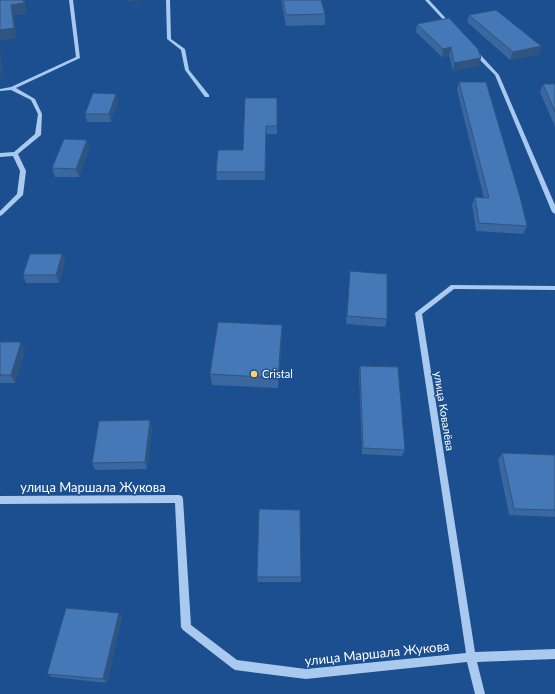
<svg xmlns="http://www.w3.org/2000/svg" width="555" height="694" font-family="Lato,sans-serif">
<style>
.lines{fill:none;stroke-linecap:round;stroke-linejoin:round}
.minor{fill:#a9c9ee;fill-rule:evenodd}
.wall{fill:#3a679d}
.shaded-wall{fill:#305480}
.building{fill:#4478b7;stroke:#305480}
.poi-dot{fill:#ffd166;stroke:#1b4f8f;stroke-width:1.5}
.labels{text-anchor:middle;stroke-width:3;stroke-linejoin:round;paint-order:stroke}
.poi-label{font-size:11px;fill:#fff;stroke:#1b4f8f;text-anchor:start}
.street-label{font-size:11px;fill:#fff;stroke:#1b4f8f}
.near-street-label{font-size:13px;fill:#fff;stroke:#1b4f8f}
</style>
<rect width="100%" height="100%" fill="#1b4f8f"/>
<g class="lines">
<!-- minor -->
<path class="minor" d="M69,0H73L80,58L16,88L35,99L42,114L41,135L18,154L26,171L23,195L2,215L0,216V211L17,194L20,171L13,156L0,157V153L14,152L35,134L38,114L31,100L11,90L0,91V89L11,87L76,57Z
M166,0H170L171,39L185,49L189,70L209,95V97H205L185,70L181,50L167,39Z
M425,0H429L452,25V27H450Z
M472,50H476L499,75L555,205V214L552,212L495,75L472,52Z
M451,285L555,286V290L454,289L422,314L475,652L555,649V659L477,662L485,694H475L467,662L306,679L235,670L232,668L183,630L181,627L175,503L0,504V496L179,495L182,496L183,499L191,625L237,660L306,669L466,653L415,313Z"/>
</g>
<!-- wall -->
<path class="wall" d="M281,0H321L325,14V25L286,26Z
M469,15L541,46L539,54L510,60L467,22Z
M417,24L479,66L453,71L449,55L442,57L416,32Z
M459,82L527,226L523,234L476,231L472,205L475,197L484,198L457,90Z
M543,84H555V127L540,92Z
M277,98V134H266L265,180H217L216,172L243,150Z
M118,102L111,122H87L85,114Z
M89,148L79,177H55L52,168Z
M62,254L65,262L59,283H26L23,275Z
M350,271L387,319L385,327L346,324Z
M282,325V336L278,388L212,385L210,374Z
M0,342L25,350L15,383H0Z
M360,366L405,450L402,456L362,454L359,373Z
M152,427L147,469L95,470L92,463Z
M502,453L555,455V517L509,515L498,460Z
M257,577H301V582H258Z
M119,613L122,617L107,683L52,677L47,674Z"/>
<!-- shaded-wall -->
<path class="shaded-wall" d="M23,0H25L27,14L14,15L17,38L0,41V30L11,5Z
M128,0H146L128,2Z
M541,46L539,54L510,60L513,52Z
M0,47L3,73L0,74Z
M451,47L449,55L442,57L443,49Z
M481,58L479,66L453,71L454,63Z
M116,94L118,102L111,122L109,114Z
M87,140L89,148L79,177L76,169Z
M62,254L65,262L59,283L56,275Z
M282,325V336L278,388V378Z
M21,342L25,350L15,383L11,375Z
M150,420L152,427L147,469L145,462Z
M119,613L122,617L107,683L103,679Z"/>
<!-- building -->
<path class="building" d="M0,0H23L24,3L11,5L14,28L0,30Z
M283,0H321L325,14L286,15Z
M496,10L541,46L513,52L469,15Z
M449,18L478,49L481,58L454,63L451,47L443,49L417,24Z
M459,82H486L520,197L527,226L479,223L475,197L489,198Z
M543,84H555V112Z
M93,93L116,94L109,114H85Z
M245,98H277V126H266L265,172H216L218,150H243Z
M64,139L87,140L76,169L52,168Z
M30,254H62L56,275H23Z
M350,271L387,274V319L347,316Z
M218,322L282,325L278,378L210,374Z
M0,342H21L11,375H0Z
M360,366L398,367L405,450L363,448Z
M150,420L145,462L92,463L99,421Z
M502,453L555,455V510L514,509Z
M259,509L300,510L301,577H257Z
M66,608L119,613L103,679L47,674Z"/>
<!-- markers -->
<circle class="poi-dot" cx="254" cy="374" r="4"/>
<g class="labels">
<!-- poi labels -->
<g class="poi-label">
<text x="262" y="378">Cristal</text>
</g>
<!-- street labels -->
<g class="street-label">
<text transform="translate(444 411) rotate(81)" y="4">улица Ковалёва</text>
</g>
<!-- near-street labels -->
<g class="near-street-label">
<text x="93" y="492">улица Маршала Жукова</text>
<text transform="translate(377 653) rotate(-6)" y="5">улица Маршала Жукова</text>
</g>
</g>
</svg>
